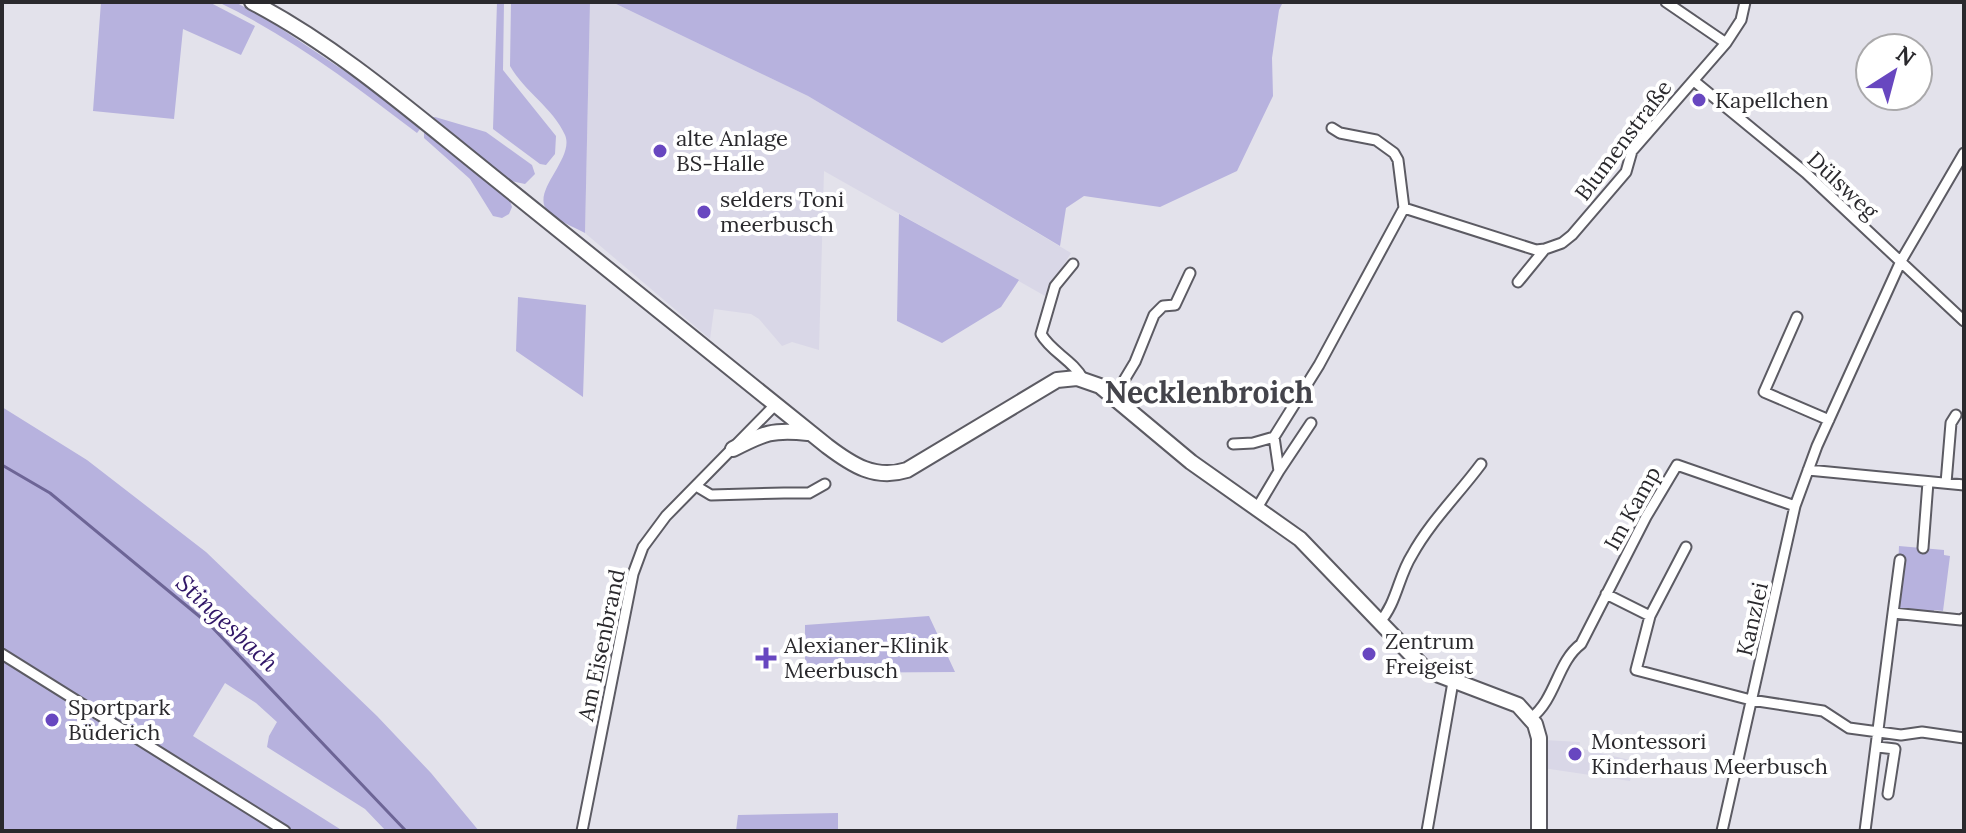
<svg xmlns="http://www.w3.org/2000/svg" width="1966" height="833" font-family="Lora,serif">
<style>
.built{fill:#d9d7e7}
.green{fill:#b7b2de}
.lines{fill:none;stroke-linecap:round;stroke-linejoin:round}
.stream{stroke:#6d6596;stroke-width:3}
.street-casing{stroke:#5c5b63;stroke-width:13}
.secondary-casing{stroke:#5c5b63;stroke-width:18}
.street{stroke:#fff;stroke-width:9}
.secondary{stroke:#fff;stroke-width:14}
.poi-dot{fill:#6847c0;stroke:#fff;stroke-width:3}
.labels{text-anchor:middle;stroke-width:8;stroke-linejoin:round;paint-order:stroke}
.poi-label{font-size:22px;fill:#2a292d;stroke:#fff;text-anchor:start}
.street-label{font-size:22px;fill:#2a292d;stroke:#fff}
.water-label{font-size:24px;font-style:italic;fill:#311767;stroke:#fff}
.district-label{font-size:30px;font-weight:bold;fill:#44444b;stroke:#fff}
</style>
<rect width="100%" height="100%" fill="#e3e2eb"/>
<!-- built -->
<path class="built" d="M590,2H612L808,96L1071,253L1045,296L824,171L819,350L792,342L782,346L759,319L751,314L714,309L710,339L585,233Z
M1544,740L1580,742L1579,748L1634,761L1630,781L1543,768Z"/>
<!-- green -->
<path class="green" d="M101,2H209L255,26L241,55L183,29L174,119L93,111Z
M218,2H235L265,18L361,82L420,129L417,133C353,84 291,37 218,2Z
M497,2H504L503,70L556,136L555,154L546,165L540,164L493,129Z
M511,2H590L585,233C574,227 555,220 547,210C531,191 575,158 565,135C553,108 524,91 510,66Z
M612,2H1283L1279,10L1272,58L1273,96L1237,171L1160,207L1084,196L1066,208L1060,246L808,96Z
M435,117L486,132L532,165L535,174L525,184L511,181L429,118Z
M424,132L510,201L512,207L509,214L502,218L493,216L470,179L424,138Z
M899,214L1019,280L1001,307L942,343L897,321Z
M518,297L586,305L583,397L516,351Z
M2,407L87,460L206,552L377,716L431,773L479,831H386L365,809L267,747L269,736L277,722L256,703L225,683L193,736L343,831H2Z
M1899,546L1944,550V555L1950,556L1943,611L1934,610V614L1896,612Z
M929,616L955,672L805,673V625Z
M838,813V831H736L738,815Z"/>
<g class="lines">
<!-- stream -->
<path class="stream" d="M2,465L50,493L211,626L406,831"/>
<!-- street casing -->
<g class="street-casing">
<path id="street" d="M1666,2L1726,43
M1694,81L1806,173L1964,321
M1404,208L1536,250L1545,249L1562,243L1572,235L1626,172L1632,151L1726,43L1741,20L1745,2
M1073,264L1055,286L1041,334C1051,352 1073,360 1083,379
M1518,282L1545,249
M1797,317L1764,392L1829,420
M1114,397L1135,362L1154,315L1163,306L1175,305L1190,273
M1233,444L1253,443L1274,437L1319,365L1404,208L1398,160L1394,153L1376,140L1340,133L1332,128
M1808,470L1964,485
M1279,471L1311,423
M1946,483L1951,423L1956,415
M696,486L711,495L784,493H809L825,484
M1257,508L1279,471L1274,437
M1686,547L1650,616L1636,670L1751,700L1823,711L1849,728L1901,735L1922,732L1964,738
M1923,548L1928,482
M1606,594L1650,616
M1893,613L1900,560
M1379,623C1397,603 1398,577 1412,555C1430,522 1458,495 1481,464
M2,654L285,831
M1531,718C1556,699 1557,662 1581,644L1646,517L1677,465L1795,506
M1878,747L1895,749L1888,794
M582,831L633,574L643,547L666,516L775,405
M1427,831L1453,682
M1722,831L1795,506L1817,446L1901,261L1964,153
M1865,831L1893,613L1961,620L1964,618"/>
</g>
<!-- secondary casing -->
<g class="secondary-casing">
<path id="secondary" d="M252,2C338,47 412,112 487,172C601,263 713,355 827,446C852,465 875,480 907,470L1057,380L1077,378L1100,386L1191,462L1300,539L1426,670L1518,705L1535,724L1539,738V831
M733,449C764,433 773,429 808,433"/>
</g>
<!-- street -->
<use href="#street" class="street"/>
<!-- secondary -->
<use href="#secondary" class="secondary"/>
</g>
<!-- markers -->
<g class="poi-dot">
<circle cx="1699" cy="100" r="8"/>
<circle cx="660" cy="151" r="8"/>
<circle cx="704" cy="212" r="8"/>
<circle cx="1369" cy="654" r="8"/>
<path d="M762 646h8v8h8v8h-8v8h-8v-8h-8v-8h8z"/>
<circle cx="52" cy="720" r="8"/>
<circle cx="1575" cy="754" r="8"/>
</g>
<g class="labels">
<!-- poi labels -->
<g class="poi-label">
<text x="1715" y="108">Kapellchen</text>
<text x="676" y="146">alte Anlage<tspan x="676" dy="25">BS-Halle</tspan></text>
<text x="720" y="207">selders Toni<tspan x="720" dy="25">meerbusch</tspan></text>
<text x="1385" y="649">Zentrum<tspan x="1385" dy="25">Freigeist</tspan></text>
<text x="784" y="653">Alexianer-Klinik<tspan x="784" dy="25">Meerbusch</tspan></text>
<text x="68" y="715">Sportpark<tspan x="68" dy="25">Büderich</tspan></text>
<text x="1591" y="749">Montessori<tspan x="1591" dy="25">Kinderhaus Meerbusch</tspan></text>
</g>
<!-- street labels -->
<g class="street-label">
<text transform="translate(1623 140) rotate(-53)" y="8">Blumenstraße</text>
<text transform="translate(1843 185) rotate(43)" y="8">Dülsweg</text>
<text transform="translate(1632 508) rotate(-61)" y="8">Im Kamp</text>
<text transform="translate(1752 619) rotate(-77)" y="8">Kanzlei</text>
<text transform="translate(601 645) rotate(-78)" y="8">Am Eisenbrand</text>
</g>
<!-- water labels -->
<g class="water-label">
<text transform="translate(227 623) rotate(43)" y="8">Stingesbach</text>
</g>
<!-- district labels -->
<g class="district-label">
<text x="1209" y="403">Necklenbroich</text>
</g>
</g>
<!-- border -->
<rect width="1966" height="833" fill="none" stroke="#2a292d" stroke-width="8"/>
<!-- north arrow -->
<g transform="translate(1894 72) rotate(36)"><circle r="38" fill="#ffffff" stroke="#aaa9ab" stroke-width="2"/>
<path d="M0-6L14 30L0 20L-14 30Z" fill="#6847c0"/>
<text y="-12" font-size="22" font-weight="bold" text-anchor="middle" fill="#2a292d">N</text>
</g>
</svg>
